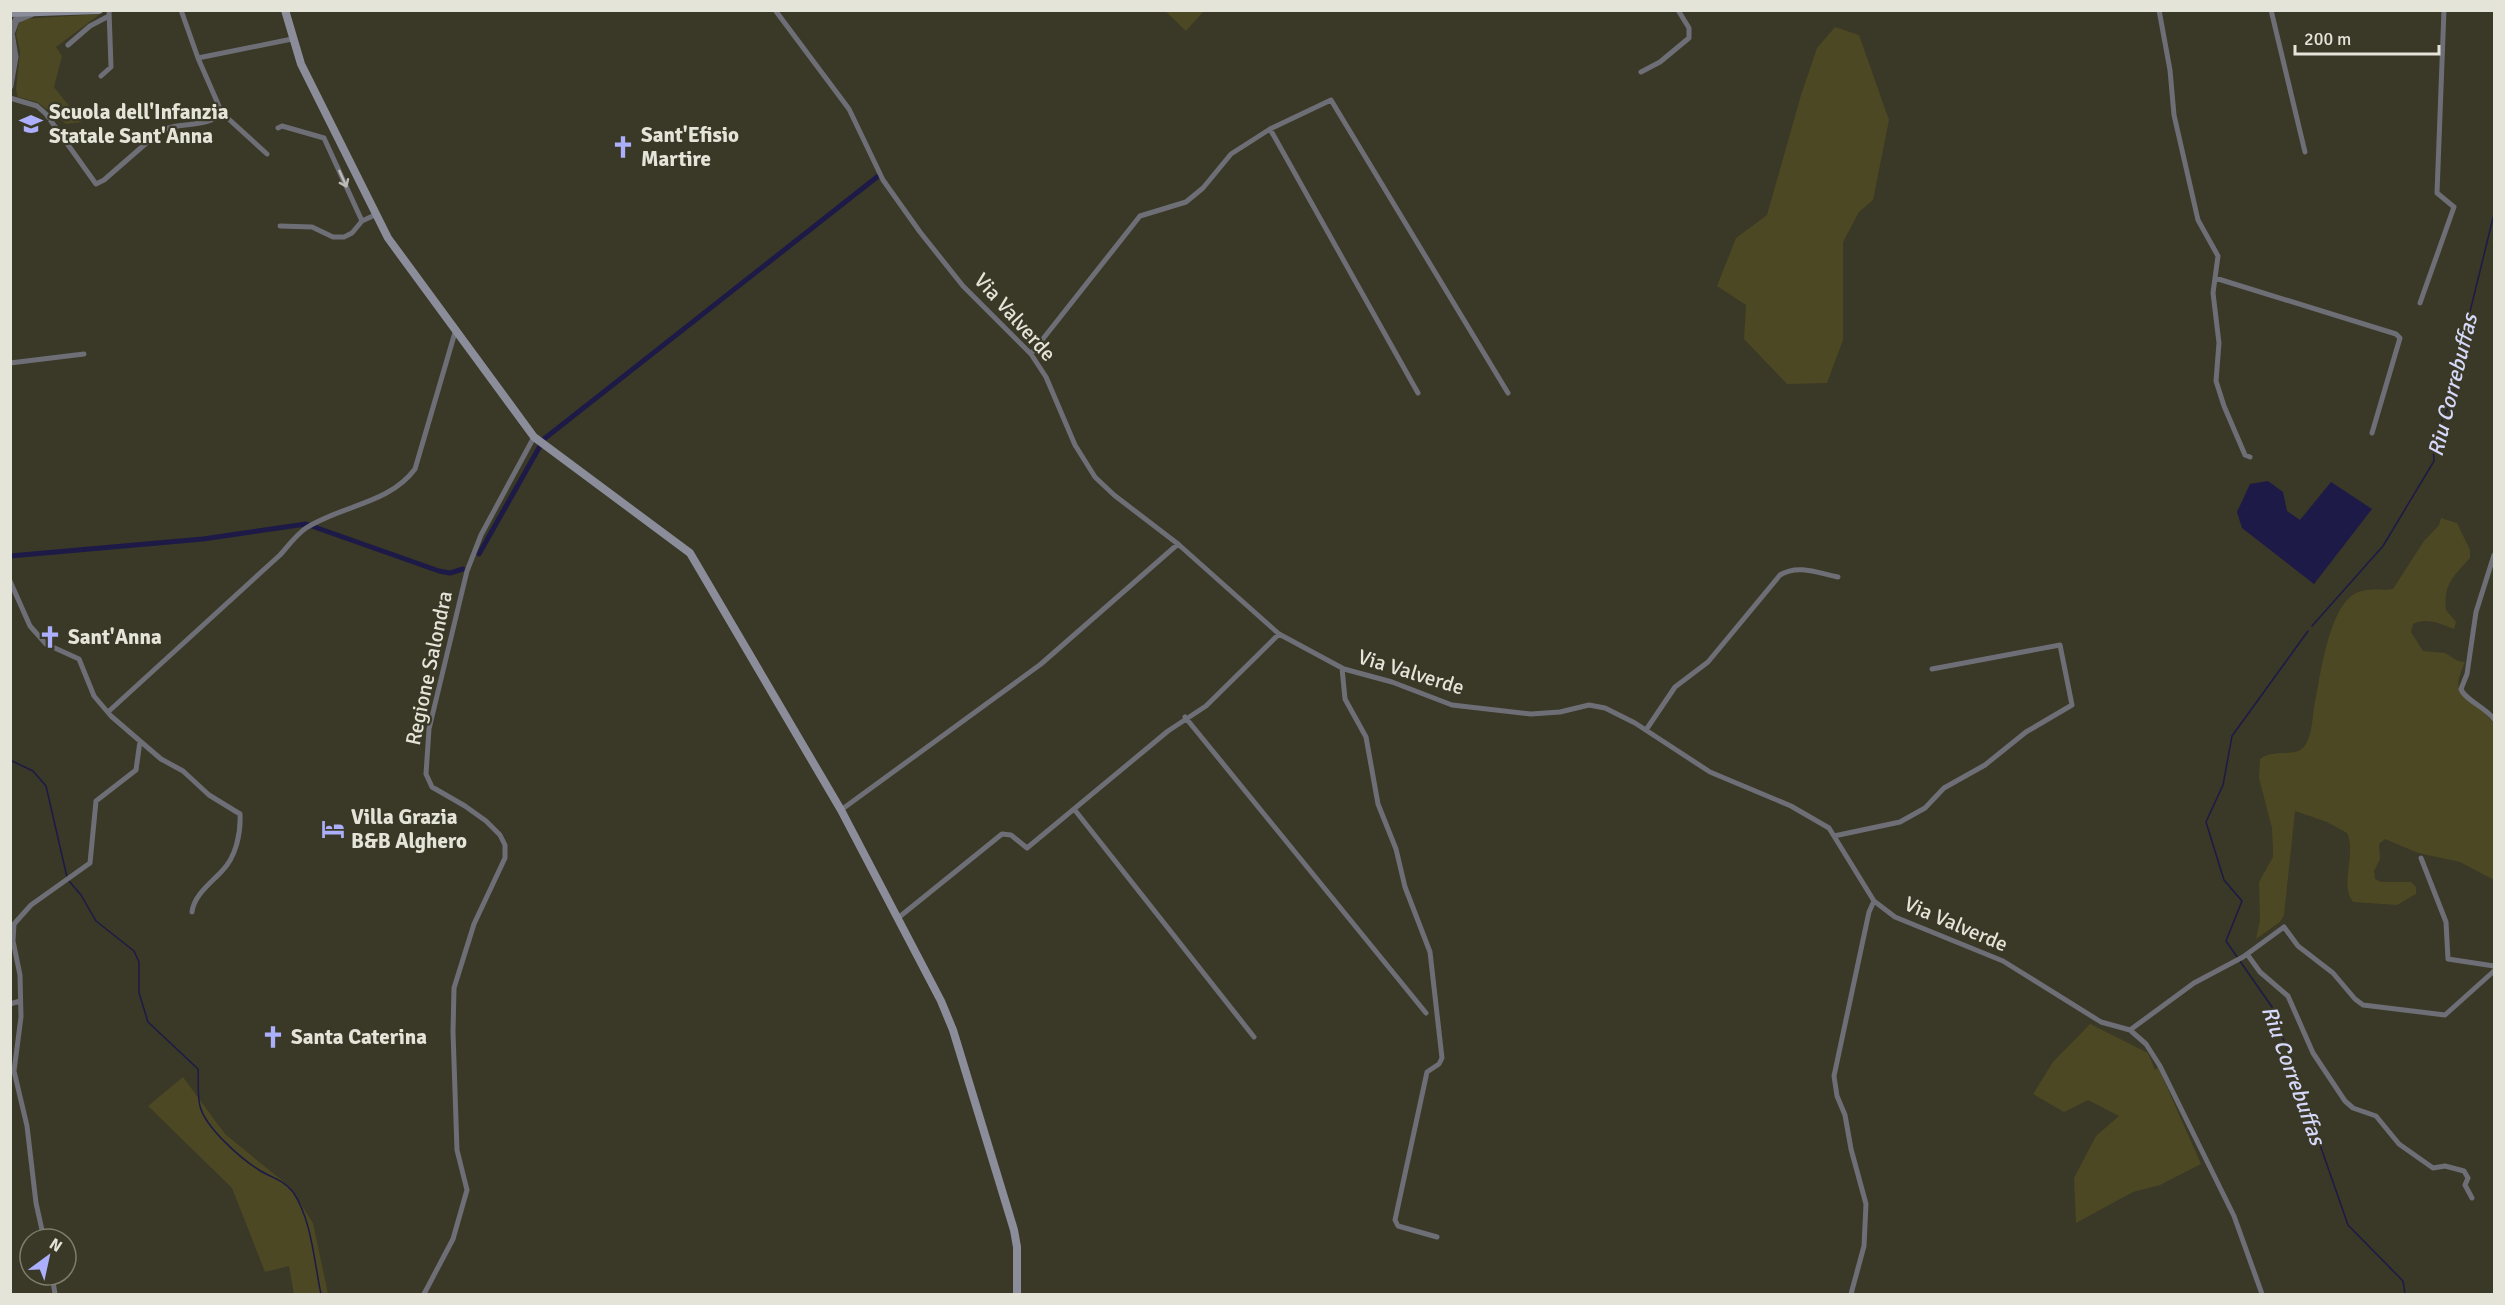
<svg xmlns="http://www.w3.org/2000/svg" width="2505" height="1305" font-family="Signika,sans-serif">
<style>
.green{fill:#4c4823}
.water{fill:#1d1a48}
.lines{fill:none;stroke-linecap:round;stroke-linejoin:round}
.stream{stroke:#1d1a48;stroke-width:1.5}
.canal{stroke:#1d1a48;stroke-width:5}
.minor{stroke:#6e6e77;stroke-width:5}
.tertiary{stroke:#6e6e77;stroke-width:7}
.secondary{stroke:#8c8d9b;stroke-width:8}
.oneway{stroke:#bbbbb7}
.labels{text-anchor:middle;stroke-width:4.5;stroke-linejoin:round;paint-order:stroke}
.poi-label{font-size:21px;font-weight:bold;fill:#e5e4d9;stroke:#3a3826;text-anchor:start}
.street-label{font-size:21px;fill:#e5e4d9;stroke:#3a3826}
.water-label{font-size:22px;font-style:italic;fill:#d5d8f9;stroke:#3a3826}
</style>
<rect width="100%" height="100%" fill="#3a3826"/>
<!-- green -->
<path class="green" d="M1165,11H1204L1186,31Z
M100,14L56,47L62,56L54,87L82,122L66,124L37,102L18,97L16,90L20,52L16,34L19,23L24,19Z
M1835,27L1859,35L1889,120L1873,200L1859,212L1843,242V340L1827,383L1787,384L1744,339L1746,305L1717,286L1736,238L1767,215L1801,95L1817,48Z
M2441,518L2457,523L2470,550V558C2455,575 2443,583 2446,610L2456,622L2454,629C2440,624 2428,617 2413,624L2411,632L2423,651L2445,653L2458,661L2465,662C2452,692 2458,692 2481,709C2486,713 2490,719 2494,724V880L2460,862L2418,853L2385,839L2379,844L2380,859L2374,871L2375,879L2381,882H2411L2416,887V894L2397,905L2353,902C2339,883 2357,854 2347,833L2327,822L2295,811L2284,915L2280,922L2256,939L2260,920L2259,882L2273,857V850L2272,828L2259,778L2260,759C2273,749 2294,757 2303,748C2312,738 2312,720 2314,708C2320,679 2328,607 2356,593C2369,587 2380,591 2393,589L2424,541L2439,525Z
M2090,1024L2148,1053L2155,1070L2158,1067L2201,1164L2160,1185L2133,1192L2076,1223L2074,1178L2096,1136L2119,1116L2088,1100L2064,1112L2033,1094L2053,1062Z
M183,1077L225,1134L290,1187L313,1223L328,1294H294L289,1266L265,1272L232,1188L148,1106Z"/>
<!-- water -->
<path class="water" d="M2268,481L2283,492L2287,511L2300,520L2331,482L2372,509L2314,584L2242,528L2237,512L2250,484Z"/>
<g class="lines">
<!-- stream -->
<path class="stream" d="M2312,626L2383,546L2434,461L2433,443L2454,392L2464,336L2494,214
M2308,631L2232,736L2223,785L2206,822L2224,880L2242,901L2226,941L2272,1007L2348,1225L2403,1281L2405,1294
M10,760L33,771L46,786L67,877
M69,881L81,895L96,921L134,951L139,962V993L148,1022L198,1069C199,1080 197,1095 200,1106C205,1127 240,1158 259,1170C270,1177 284,1180 293,1192C312,1220 314,1262 321,1294"/>
<!-- canal -->
<path class="canal" d="M479,554L544,439L877,177
M10,556L203,539L306,524L439,571L450,573L463,569"/>
<!-- minor -->
<path class="minor" d="M181,10L198,58L222,113L267,154
M775,10L849,109L883,180L920,232L963,286L1031,354L1046,377L1075,445L1095,477L1114,495L1178,544L1279,634L1344,669L1392,682L1452,705L1531,714L1560,712L1589,705L1605,708L1635,723L1710,772L1791,806L1829,828L1874,901L1895,917L2003,961L2101,1022L2130,1030L2146,1044L2160,1066L2234,1216L2262,1294
M2159,10L2170,70L2174,115L2198,220L2218,256L2213,293L2219,343L2216,381L2224,406L2245,455L2250,457
M2271,10L2305,152
M68,45L90,26L109,16
M198,58L292,39
M1641,72L1660,62L1689,38V28L1678,10
M101,76L111,67L109,10
M10,98L37,106L46,114L96,184L104,180L159,132C179,120 204,130 222,113
M278,128L282,126L324,138
M1270,129L1418,393
M324,138L362,221
M280,226L312,227L333,237H344L352,233L362,221L375,215
M2215,278L2396,334L2400,338L2372,433
M2420,303L2454,207L2437,193L2444,10
M1031,354L1140,216L1186,202L1203,188L1231,154L1270,129L1331,100L1508,393
M10,363L84,354
M2494,555L2476,612L2467,674L2461,689C2464,699 2486,708 2494,719
M10,581L30,626L46,644L79,659L94,696L111,716L140,741L136,770L96,801L90,863L31,905L14,924L13,941L20,975L21,1017L14,1071L27,1126L36,1203L44,1239
M1342,668L1345,699L1366,737L1378,804L1396,849L1405,887L1430,952L1442,1058L1439,1064L1427,1072L1395,1220L1398,1226L1437,1237
M108,712L280,555C288,546 296,535 306,528C342,505 389,504 415,469L456,329
M1185,717L1426,1013
M1646,730L1675,687L1708,662L1780,575C1798,564 1818,573 1838,577
M140,741L161,759L183,771L209,795L240,814C241,833 236,857 222,871C211,883 194,895 192,912
M1074,809L1254,1037
M841,810L1041,664L1178,544
M1834,836L1900,822L1925,808L1944,788L1985,765L2026,732L2072,705L2060,645L1932,669
M2421,858L2446,922L2448,959L2494,966
M898,918L1002,834L1011,835L1027,848L1168,731L1206,706L1279,634
M2247,954L2260,972L2288,996L2313,1053L2345,1101L2353,1108L2376,1116L2399,1144L2433,1168L2445,1166L2464,1171L2468,1178L2465,1185L2472,1198
M10,1004L20,1001
M2130,1030L2194,983L2243,957L2284,927L2298,946L2333,973L2355,999L2363,1005L2445,1015L2494,971
M52,1275L55,1294
M424,1294L453,1239L467,1190L457,1150L453,1032L454,988L474,924L505,858V845L500,835L486,821L465,806L432,787L426,774L429,729L467,571L481,535L534,437
M1851,1294L1864,1246L1866,1204L1851,1149L1845,1115L1837,1096L1834,1076L1869,912L1874,901"/>
<!-- tertiary -->
<path class="tertiary" d="M10,26L15,57L10,86
M12,31L16,20L31,14"/>
<!-- secondary -->
<path class="secondary" d="M285,10L301,64L388,238L534,437L690,553L841,810L941,1001L953,1030L1014,1230L1017,1247V1294
M10,13L99,10"/>
</g>
<!-- one-way arrows -->
<defs><path id="oneway-shaft" d="M-6 0H5M1.5-3L5.5 0L1.5 3" fill="none" stroke-width="1.6" stroke-linecap="round" stroke-linejoin="round" transform="scale(1.5)"/></defs>
<use class="oneway" href="#oneway-shaft" transform="translate(343 179) rotate(66)"/>
<!-- icons -->
<defs>
<g id="school-bare" transform="scale(1.8)"><path d="M0-5L7-2L0 1L-7-2ZM-4 1L0 2.5L4 1V4Q0 6-4 4Z" fill="#acaffb" stroke="#3a3826" stroke-width="2.5" paint-order="stroke"/></g>
<g id="church-bare" transform="scale(1.8)"><path d="M-1.2-6h2.4v3.5h3.3v2.4h-3.3V6h-2.4V-.1h-3.3v-2.4h3.3Z" fill="#acaffb" stroke="#3a3826" stroke-width="2.5" paint-order="stroke"/></g>
<g id="hotel-bare" transform="scale(1.8)"><path d="M-6-4.5h1.5V1H6V5H4.5V3h-9V5H-6ZM-4 0a1.8 1.8 0 1 1 3.6 0ZM.5 0V-2.5h3Q6-2.5 6 0Z" fill="#acaffb" stroke="#3a3826" stroke-width="2.5" paint-order="stroke"/></g>
</defs>
<g fill-rule="evenodd">
<use href="#school-bare" x="31" y="124"/>
<use href="#church-bare" x="623" y="147"/>
<use href="#church-bare" x="50" y="637"/>
<use href="#hotel-bare" x="333" y="829"/>
<use href="#church-bare" x="273" y="1037"/>
</g>
<g class="labels">
<!-- poi labels -->
<g class="poi-label">
<text x="49" y="119">Scuola dell'Infanzia<tspan x="49" dy="24">Statale Sant'Anna</tspan></text>
<text x="641" y="142">Sant'Efisio<tspan x="641" dy="24">Martire</tspan></text>
<text x="68" y="644">Sant'Anna</text>
<text x="351" y="824">Villa Grazia<tspan x="351" dy="24">B&amp;B Alghero</tspan></text>
<text x="291" y="1044">Santa Caterina</text>
</g>
<!-- street labels -->
<g class="street-label">
<text transform="translate(1015 317) rotate(48)" y="7">Via Valverde</text>
<text transform="translate(429 668) rotate(-78)" y="7">Regione Salondra</text>
<text transform="translate(1411 672) rotate(17)" y="7">Via Valverde</text>
<text transform="translate(1956 924) rotate(23)" y="7">Via Valverde</text>
</g>
<!-- water labels -->
<g class="water-label">
<text transform="translate(2452 385) rotate(-76)" y="8">Riu Correbuffas</text>
<text transform="translate(2294 1075) rotate(70)" y="8">Riu Correbuffas</text>
</g>
</g>
<!-- border -->
<rect width="2505" height="1305" fill="none" stroke="#e5e4d9" stroke-width="24"/>
<!-- north arrow -->
<g transform="translate(48 1257) rotate(33)"><circle r="28" fill="#3a3826" stroke="#7e7d6e" stroke-width="1.5"/>
<path d="M0-4.5L10 22L0 15L-10 22Z" fill="#acaffb"/>
<text y="-9" font-size="16" font-weight="bold" text-anchor="middle" fill="#e5e4d9">N</text>
</g>
<!-- scale -->
<path d="M2295 45v9h144v-9" fill="none" stroke="#e5e4d9" stroke-width="3"/>
<text x="2304" y="45" font-size="18" fill="#e5e4d9" stroke="#3a3826" stroke-width="4.5" paint-order="stroke">200 m</text>
</svg>
